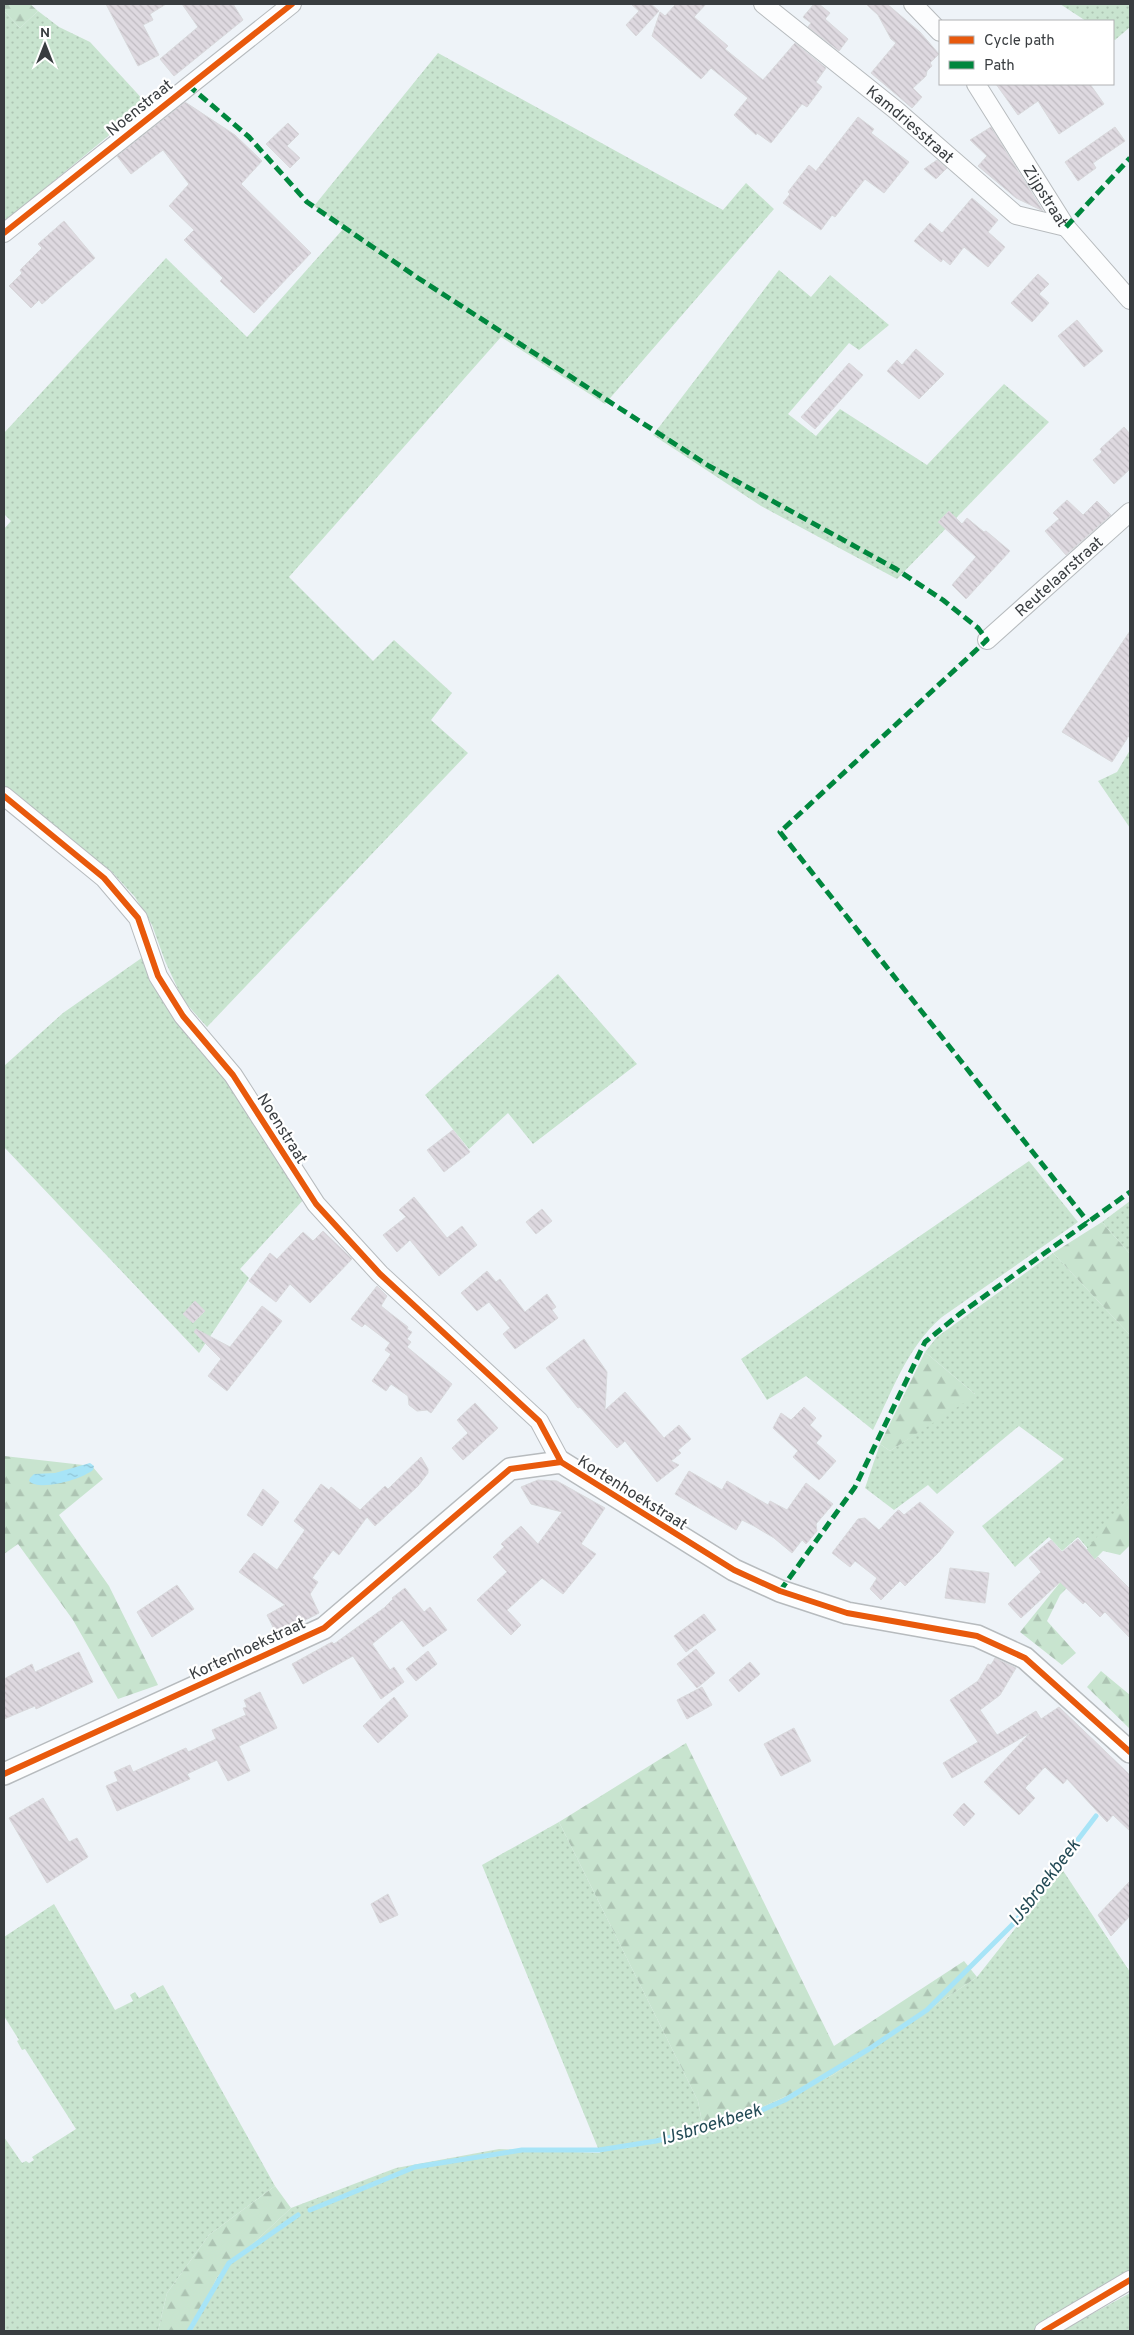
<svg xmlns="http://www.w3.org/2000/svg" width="1134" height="2335" font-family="Overpass,sans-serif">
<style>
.grass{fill:url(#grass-dots)}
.forest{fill:url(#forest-firs)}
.water{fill:url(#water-ripples)}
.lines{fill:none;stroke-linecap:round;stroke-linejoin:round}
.stream{stroke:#a7e4f7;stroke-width:5}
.building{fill:url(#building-back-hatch);stroke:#d9d9dc}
.minor-casing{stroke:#b7bbbe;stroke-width:20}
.tertiary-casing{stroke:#b7bbbe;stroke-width:24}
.minor{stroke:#fcfdfe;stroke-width:18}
.tertiary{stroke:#fcfdfe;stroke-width:21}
.quiet{stroke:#00873e;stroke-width:5;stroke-dasharray:10 5;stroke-linecap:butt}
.cycleway-casing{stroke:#fff;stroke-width:9}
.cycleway{stroke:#e8590c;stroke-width:6}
.labels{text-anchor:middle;stroke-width:4.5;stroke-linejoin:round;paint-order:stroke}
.street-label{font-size:16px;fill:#393d40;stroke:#fff}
.water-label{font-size:18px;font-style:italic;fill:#234a55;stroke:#fff}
</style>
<defs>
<pattern id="grass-dots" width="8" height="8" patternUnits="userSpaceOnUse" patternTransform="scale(1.25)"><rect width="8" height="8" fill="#c8e4cf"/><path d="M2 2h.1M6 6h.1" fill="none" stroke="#adc4b3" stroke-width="1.8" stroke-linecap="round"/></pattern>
<pattern id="forest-firs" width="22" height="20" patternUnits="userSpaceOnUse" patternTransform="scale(1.25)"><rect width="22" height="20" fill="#c8e4cf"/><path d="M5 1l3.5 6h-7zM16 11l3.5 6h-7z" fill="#adc4b3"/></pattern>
<pattern id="water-ripples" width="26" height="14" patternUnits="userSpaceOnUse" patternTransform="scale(1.25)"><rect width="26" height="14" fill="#a7e4f7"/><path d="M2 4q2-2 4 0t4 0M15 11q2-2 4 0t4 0" fill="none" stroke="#90c4d5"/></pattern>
<pattern id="building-back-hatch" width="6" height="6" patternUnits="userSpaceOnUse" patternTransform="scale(1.25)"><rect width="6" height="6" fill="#ded9e0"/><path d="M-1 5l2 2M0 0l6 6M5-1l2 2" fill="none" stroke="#bfbbc1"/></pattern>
</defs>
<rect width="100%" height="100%" fill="#eef3f8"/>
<!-- grass -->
<path class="grass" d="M1060,4H1130V27L1115,40L1113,39V21H1086Z
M4,11L20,28L38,11L59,27L90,42L147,104L4,222Z
M438,53L723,210L746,183L774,209L605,404L501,337L289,577L373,661L394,640L452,693L431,720L468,753L207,1027L183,1000L165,961L152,925L135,897L111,871L53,829L4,790V529L11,521L4,514V433L166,258L247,337L344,228L314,206Z
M779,270L811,297L830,275L889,325L859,350L849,343L788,414L816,436L840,409L927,465L1004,384L1049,422L897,579L761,506L653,435Z
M1130,750V828L1098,781L1117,772Z
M143,957L170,1012L238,1093L305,1198L240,1269L249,1278L199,1353L4,1147V1066L63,1013Z
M558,974L637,1064L533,1144L508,1113L469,1149L425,1095Z
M1029,1161L1078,1222L942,1317C907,1347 893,1390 873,1430L806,1376L767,1400L741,1359Z
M1130,1201V1254L1102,1222Z
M1053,1253L1130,1335V1496L1089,1550L1078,1537L1062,1551L1049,1537L1015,1567L982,1526L1064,1459L1019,1426L937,1494L928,1485L894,1510L865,1488L880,1444L890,1451L975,1394L925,1352L937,1337Z
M559,1822L698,2101L704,2133L833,2075L977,1977L1062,1869L1130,1972V2276L1036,2331H192L217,2277L291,2208L396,2168L499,2149L600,2153L482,1865Z
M54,1904L115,2010L133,2001L130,1995L135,1992L139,1998L163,1985L275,2186L209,2235L167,2293L158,2331H4V2137L22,2163L26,2161L29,2163L34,2160L32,2157L76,2129L25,2049L22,2050L17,2041L19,2040L4,2016V1937Z
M1130,2293V2331H1061Z"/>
<!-- forest -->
<path class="forest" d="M4,4H30L38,11L20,28L4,11Z
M1102,1222L1130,1254V1335L1053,1253Z
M925,1352L976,1395L890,1451L880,1444Z
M4,1456L92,1466L103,1479L59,1515L109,1586L158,1685L118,1699L73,1620L18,1544L4,1554Z
M1130,1496V1545L1120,1555L1103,1551L1060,1595L1047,1621L1076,1653L1062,1665L1020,1632Z
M1101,1671L1130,1695V1729L1087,1687Z
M686,1743L834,2046L964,1961L977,1977L833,2075L704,2133L698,2101L559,1822Z
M275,2186L291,2208L217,2277L192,2331H158L167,2293L209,2235Z"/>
<!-- water -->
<path class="water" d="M90,1463L94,1466L93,1470C82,1479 40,1492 29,1481L30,1478L34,1474L55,1473Z"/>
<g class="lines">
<!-- stream -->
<path class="stream" d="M310,2210L415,2167L522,2150H599L656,2141L739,2120L785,2100L869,2049L927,2010L1015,1922L1096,1816
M189,2331L229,2263L298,2215"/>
</g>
<!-- building -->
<path class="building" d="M106,4H166L150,14L153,20L143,25L159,55L138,66Z
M182,4H233L243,20L174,76L160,59L198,27Z
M631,4H651L659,11L636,36L626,25L639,11Z
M676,4H706L694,17L728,46L725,49L763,80L795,43L826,68L816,82L822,87L807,107L802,104L771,143L757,133L756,135L734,115L748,98L711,68L701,79L652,36L660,12L665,16Z
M814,4H819L830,13L825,19L848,39L839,51L808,27L811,23L803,17Z
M866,4H887L920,32L939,54L930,63L932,66L927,71L926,76L913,88L922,97L912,108L871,73L896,43L891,39L878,15Z
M996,84H1090L1104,104L1059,134L1038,101L1018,115Z
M185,102L235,135L262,161L241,184L311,253L254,313L220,281L223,278L184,240L194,230L169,206L189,184L163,150L131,174L117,156Z
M858,117L874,129L871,133L909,162L884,193L865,179L835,217L832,215L821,230L783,203L790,194L788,192L809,165L816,171Z
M288,123L299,134L287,146L300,158L290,168L266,144Z
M991,127L1043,211L1016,198L978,166L987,156L970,140Z
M1115,127L1125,141L1093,163L1096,168L1078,181L1065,162Z
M937,160L947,168L936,179L924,169Z
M972,198L998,220L988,232L1005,247L988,267L964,247L950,265L943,259L941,262L914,241L930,223L942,233Z
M64,221L95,258L42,304L39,300L31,308L9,286L22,273L20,270L42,248L38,244Z
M1038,274L1049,284L1039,294L1049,303L1032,322L1011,303Z
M1077,320L1103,351L1084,367L1058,336Z
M916,349L944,374L919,399L887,371L897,360L902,365Z
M849,363L863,375L815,429L801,417Z
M1124,427L1130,434V469L1114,484L1093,460L1102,452L1100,449Z
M1067,500L1083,515L1097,501L1111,515L1066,555L1045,531L1059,519L1053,513Z
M949,511L962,524L967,518L984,532L986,531L1010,551L966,599L952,585L976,557L938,522Z
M1130,631V734L1112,762L1062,732Z
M453,1130L470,1152L444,1172L427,1150Z
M414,1197L447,1238L462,1226L477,1245L439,1276L410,1240L397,1252L383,1235L406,1217L399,1210Z
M542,1209L552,1221L536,1234L526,1222Z
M323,1231L352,1259L310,1303L290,1284L276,1302L249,1281L270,1253L277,1259L303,1232L313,1241Z
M487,1271L496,1282L500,1279L525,1312L547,1294L556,1307L552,1310L558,1318L515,1349L503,1334L510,1328L489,1302L477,1311L461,1293Z
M377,1286L387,1296L381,1306L408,1327L407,1329L412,1332L407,1339L411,1342L407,1347L452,1384L431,1413L427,1410L417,1411L409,1405L408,1396L391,1384L386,1391L372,1381L391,1354L385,1350L390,1343L365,1324L362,1327L351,1319Z
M195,1301L205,1311L193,1323L183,1314Z
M262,1306L282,1321L227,1391L208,1376L221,1359L194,1332L196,1329L230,1347Z
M584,1339L607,1372L605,1410L625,1392L664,1438L679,1425L691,1439L678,1450L681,1453L671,1461L679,1465L657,1482L625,1441L617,1448L580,1407L578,1408L546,1368Z
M475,1403L498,1428L463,1460L452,1448L468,1433L457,1420Z
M804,1407L816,1418L810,1425L822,1436L816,1443L836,1461L819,1480L793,1457L798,1451L773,1428L781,1413L791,1420Z
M421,1457L428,1469V1473L418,1486L375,1526L367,1517L339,1555L333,1550L312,1578L318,1582L310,1594L319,1613L277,1635L267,1615L285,1605L239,1572L254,1553L277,1570L305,1530L294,1521L321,1484L329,1490L331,1487L360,1510L385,1486L388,1489Z
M689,1471L722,1490L727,1481L768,1505L770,1501L787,1510L806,1483L833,1504L816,1524L817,1531L806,1544L802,1540L792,1553L774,1538L754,1526L742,1520L736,1530L675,1494Z
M538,1480L557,1481L605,1508L581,1544L596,1554L563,1594L542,1578L507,1610L521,1625L511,1635L477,1600L507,1572L493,1557L504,1547L501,1544L521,1526L538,1544L562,1512L531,1504L521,1487Z
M263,1489L279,1502L262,1526L247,1515Z
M920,1502L954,1532L939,1552L905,1586L900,1581L881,1600L870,1589L877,1578L855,1561L850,1567L832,1553L858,1519L865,1518L879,1530L897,1511L899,1510L904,1515Z
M1078,1539L1095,1560L1098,1557L1130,1589V1638L1105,1612L1100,1617L1085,1602L1083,1604L1060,1582L1021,1618L1008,1604L1041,1572L1029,1558L1051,1540L1062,1552Z
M950,1568L989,1573L985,1603L945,1598Z
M177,1585L194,1609L152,1637L137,1612Z
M405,1588L424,1612L430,1607L447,1630L423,1647L402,1620L372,1644L390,1670L394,1667L404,1682L381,1699L353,1656L303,1684L292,1664L332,1642L334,1644L384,1608L393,1599L392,1598Z
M704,1614L716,1630L686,1652L674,1636Z
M696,1649L715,1673L697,1688L677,1664Z
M428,1651L437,1664L416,1681L406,1669Z
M79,1652L93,1682L36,1709L35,1706L4,1719V1679L32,1664L35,1672Z
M995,1658L1016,1668L1000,1695L980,1710L997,1735L1036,1711L1041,1719L1059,1707L1130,1775V1831L1113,1815L1107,1822L1067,1779L1063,1784L1045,1767L1025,1788L1035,1798L1019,1815L984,1782L1030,1733L952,1778L943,1763L978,1742L950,1700L978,1681L988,1664L991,1665Z
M750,1662L760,1674L739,1692L729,1680Z
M702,1687L712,1705L687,1719L677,1700Z
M260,1692L277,1728L239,1746L250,1771L228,1781L217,1760L187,1774L190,1779L117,1811L106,1786L118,1781L114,1772L130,1765L133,1772L186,1748L188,1752L216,1739L212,1730L246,1715L243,1708L247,1707L244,1700Z
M394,1697L408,1716L378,1743L363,1726Z
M794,1728L811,1761L781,1776L764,1744Z
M43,1798L69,1842L77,1838L88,1857L47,1883L9,1818Z
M964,1803L975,1814L964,1826L953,1815Z
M1130,1881V1916L1111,1936L1098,1915Z
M388,1894L398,1915L380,1923L371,1904Z"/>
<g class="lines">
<!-- minor casing -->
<g class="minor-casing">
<g id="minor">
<path id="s1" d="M763,4L897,111L1016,215L1066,227"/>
<path d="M913,4L940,32"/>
<path id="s2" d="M976,84L1066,227L1130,300"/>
<path d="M4,233L292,4"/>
<path id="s3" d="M987,640L1130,512"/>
<path d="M4,796L104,878L138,918L158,976L183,1016L233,1075L316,1204L380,1274L539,1421L561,1462"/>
<path d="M1044,2331L1130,2280"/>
</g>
</g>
<!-- tertiary casing -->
<g class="tertiary-casing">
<path id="tertiary" d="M4,1774L324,1628L510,1469L561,1462L734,1570L780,1591L847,1613L977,1636L1025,1658L1130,1752"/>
</g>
<!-- minor -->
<use href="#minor" class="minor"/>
<!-- tertiary -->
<use href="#tertiary" class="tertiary"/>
<!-- quiet -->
<path class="quiet" d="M188,85L249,137L307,202L418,278L709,466L896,569L943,600L978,628L987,640L780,832L1088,1222
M1066,227L1130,158
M780,1591L855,1487L925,1342L961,1313L1130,1192"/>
<!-- cycleway casing -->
<g class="cycleway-casing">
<path id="cycleway" d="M4,233L292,4
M4,796L104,878L138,918L158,976L183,1016L233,1075L316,1204L380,1274L539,1421L561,1462
M4,1774L324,1628L510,1469L561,1462L734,1570L780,1591L847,1613L977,1636L1025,1658L1130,1752
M1044,2331L1130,2280"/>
</g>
<!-- cycleway -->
<use href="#cycleway" class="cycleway"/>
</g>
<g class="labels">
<!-- street labels -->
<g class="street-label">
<text transform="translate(139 107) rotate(-39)" y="6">Noenstraat</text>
<text dy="6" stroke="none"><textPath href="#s1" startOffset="190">Kamdriesstraat</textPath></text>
<text dy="6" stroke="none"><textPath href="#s2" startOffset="132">Zijpstraat</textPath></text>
<text dy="6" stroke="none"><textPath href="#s3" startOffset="96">Reutelaarstraat</textPath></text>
<text transform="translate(283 1128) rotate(58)" y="6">Noenstraat</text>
<text transform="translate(633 1492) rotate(32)" y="6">Kortenhoekstraat</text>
<text transform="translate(247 1648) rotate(-25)" y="6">Kortenhoekstraat</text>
</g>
<!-- water labels -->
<g class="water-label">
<text transform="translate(1044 1882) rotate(-52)" y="6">IJsbroekbeek</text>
<text transform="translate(711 2124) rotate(-17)" y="6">IJsbroekbeek</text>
</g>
</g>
<!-- border -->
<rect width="1134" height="2335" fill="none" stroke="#393d40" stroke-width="10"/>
<!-- legend -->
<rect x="939" y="20" width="175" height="65" fill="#ffffff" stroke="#b0b1b3"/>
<rect x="949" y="36" width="25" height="8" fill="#e8590c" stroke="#b0b1b3"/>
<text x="984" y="45" font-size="15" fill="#393d40">Cycle path</text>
<rect x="949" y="61" width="25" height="8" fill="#00873e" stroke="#b0b1b3"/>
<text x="984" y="70" font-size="15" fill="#393d40">Path</text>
<!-- north arrow -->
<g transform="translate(45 45)" stroke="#ffffff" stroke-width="4" paint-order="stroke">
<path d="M0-4L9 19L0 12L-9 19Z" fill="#393d40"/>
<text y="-8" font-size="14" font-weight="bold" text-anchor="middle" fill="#393d40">N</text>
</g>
</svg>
